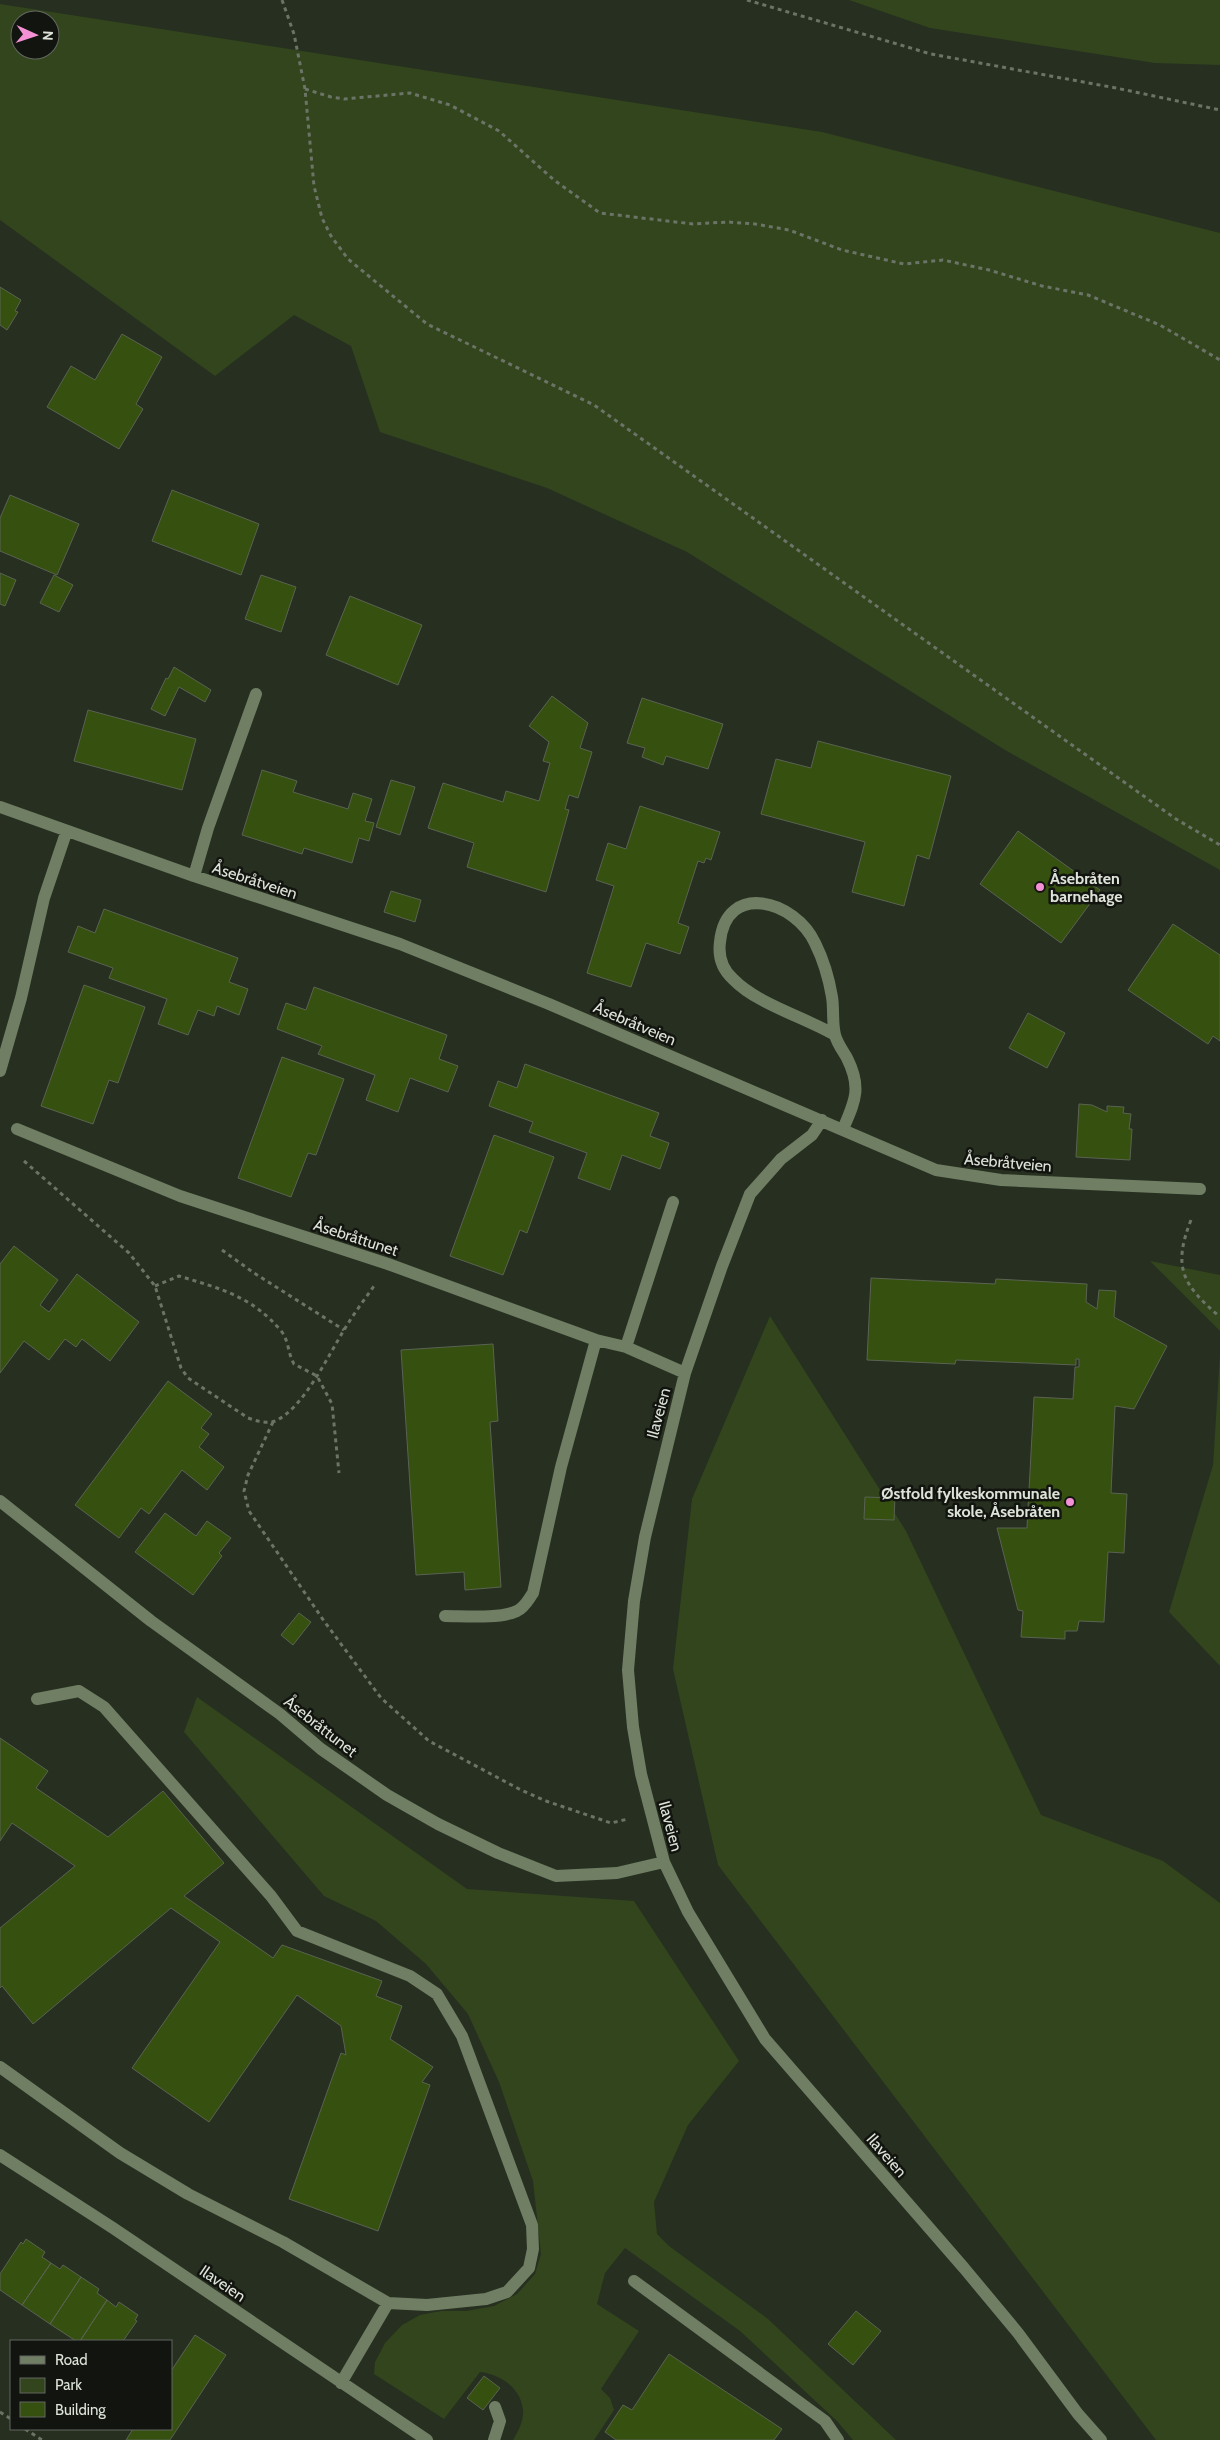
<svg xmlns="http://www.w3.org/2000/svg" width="1220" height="2440" font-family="Cabin,sans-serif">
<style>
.green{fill:#32451d;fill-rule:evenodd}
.building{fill:#35500f;stroke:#5a6352}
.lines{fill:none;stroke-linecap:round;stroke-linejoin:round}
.path{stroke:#6c7467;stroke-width:3;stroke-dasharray:4 4;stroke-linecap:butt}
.minor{stroke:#707e64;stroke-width:12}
.poi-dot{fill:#f491d4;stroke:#12150f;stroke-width:2}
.labels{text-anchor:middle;stroke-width:5;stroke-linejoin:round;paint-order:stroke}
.poi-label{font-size:16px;font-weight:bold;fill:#dde3d9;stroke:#12150f;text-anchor:start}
.street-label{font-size:16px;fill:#dde3d9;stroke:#12150f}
</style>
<rect width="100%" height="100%" fill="#272f20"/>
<!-- green -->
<path class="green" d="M849,0H1220V65L1155,63L930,28Z
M0,4L822,132L1220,233V870L1005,750L687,552L547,488L380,432L351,346L294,315L215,376L0,220ZM20,20H50V50H20Z
M1150,1261L1220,1275V1331Z
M770,1316L906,1531L1041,1815L1163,1861L1220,1903V2440H1156L718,1865L673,1669L692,1499Z
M1220,1354V1666L1169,1612L1213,1465Z
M197,1697L467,1889L634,1901L739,2061L688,2125L654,2202L657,2234L669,2246L768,2319L896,2440H853L837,2421L740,2331L625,2248L605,2273L597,2304L639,2331L601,2389L610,2398L614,2410L594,2440H513C518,2432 524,2420 523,2410C521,2388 500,2374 480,2372L444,2419L374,2374L375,2362L385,2343L402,2325L420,2315L441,2311H466L494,2306L517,2294L535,2274L541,2254L533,2181L499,2082L468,2014L426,1964L376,1921L324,1896L184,1732Z"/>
<!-- building -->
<path class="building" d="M0,287L21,300L15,311L18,312L7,330L0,325Z
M122,334L162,357L136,404L143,409L119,449L47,407L71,366L95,380Z
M172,490L259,524L241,575L152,541Z
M10,495L79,524L57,575L0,551V518Z
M0,573L16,580L5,606L0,604Z
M54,575L73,585L59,612L40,603Z
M261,575L296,587L281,632L245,619Z
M350,596L422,625L398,685L326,655Z
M174,667L211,690L205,702L179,687L165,716L151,709L166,678L168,679Z
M552,696L588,723L580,748L592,752L578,798L569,795L565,809L569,810L546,892L467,867L474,843L428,828L443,783L503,802L506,791L539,801L550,763L543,761L549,742L529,726Z
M642,698L723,724L708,769L666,756L663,765L642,757L645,748L627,743Z
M88,710L196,739L182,790L74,761Z
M818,741L951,776L929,859L917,855L904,906L852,892L865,842L761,814L776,759L811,768Z
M262,770L297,781L293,792L348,809L353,793L372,799L365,821L374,823L369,841L359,838L352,863L304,848L302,854L242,835Z
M391,780L415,787L400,835L376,827Z
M640,806L720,832L711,860L706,858L704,863L698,861L678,923L689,927L680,954L646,943L631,987L587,973L614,886L596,880L608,843L626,849Z
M1018,831L1100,890L1061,943L980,884Z
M391,891L421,900L415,922L384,912Z
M104,909L238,958L229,982L248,989L239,1015L217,1006L214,1016L198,1010L188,1035L158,1024L167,999L109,978L113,968L68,952L78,926L95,933Z
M1173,924L1220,955V1041L1213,1036L1208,1044L1128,990Z
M84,985L145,1007L118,1083L109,1080L93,1124L41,1106Z
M314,987L447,1035L439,1059L458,1066L448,1092L410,1078L398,1112L366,1100L375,1075L318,1054L322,1046L277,1029L286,1003L306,1010Z
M1028,1013L1065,1033L1047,1068L1009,1048Z
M282,1057L344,1079L316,1155L308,1153L291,1197L238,1178Z
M525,1064L659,1113L650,1136L669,1143L660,1169L622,1155L610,1190L578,1178L587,1153L529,1132L533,1122L489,1106L498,1081L517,1088Z
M1079,1104L1092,1105L1107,1112V1106L1124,1107L1123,1113L1131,1114L1129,1129H1132L1130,1160L1076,1157Z
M494,1135L554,1157L527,1233L520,1230L503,1275L450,1256Z
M14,1246L58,1280L40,1305L49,1312L77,1274L139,1322L110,1361L82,1339L76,1347L65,1339L49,1360L24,1341L0,1373V1264Z
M871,1278L995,1284L996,1279L1087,1284L1086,1302L1097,1309L1099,1290L1116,1291L1114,1317L1167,1346L1134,1409L1115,1406L1111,1493L1127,1494L1124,1553L1108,1552L1104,1622L1079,1621L1077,1631H1065V1639L1021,1637L1023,1611L1018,1610L997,1528H1027L1034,1397L1073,1399L1075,1367H1079V1359H1076V1365L956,1360L955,1364L867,1360Z
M493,1344L498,1421L490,1422L501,1587L465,1590L464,1572L416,1575L401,1350Z
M168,1381L212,1414L201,1428L209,1434L199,1447L224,1467L207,1490L182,1470L149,1514L141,1508L119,1538L75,1505Z
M865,1497L895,1498L894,1520L864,1519Z
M165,1513L196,1536L207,1521L231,1538L219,1553L222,1556L193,1595L135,1552Z
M299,1613L311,1622L293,1645L281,1635Z
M0,1738L48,1771L36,1788L108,1837L163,1791L224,1863L184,1896L273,1958L282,1945L382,1981L376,1996L402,2006L390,2039L433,2067L422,2082L430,2085L378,2231L289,2199L341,2053L346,2055L341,2026L297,1995L209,2122L132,2068L220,1942L171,1908L33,2024L2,1986L0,1988V1928L75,1866L12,1823L0,1841Z
M26,2239L45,2252L42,2257L51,2263L22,2305L0,2290V2274L21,2242L23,2244Z
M51,2263L60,2269L63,2265L81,2277L50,2324L22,2305Z
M81,2277L99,2289L97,2293L107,2300L80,2341H76L50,2324Z
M107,2300L116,2307L119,2302L138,2315L135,2320L137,2321L123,2341H80Z
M856,2311L881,2331L853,2365L828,2344Z
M195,2335L226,2355L170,2440H126L133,2429H171V2371Z
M669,2354L782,2429L774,2440H616L605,2432L623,2405L632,2410Z
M484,2376L500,2388L483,2410L467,2398Z"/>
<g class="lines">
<!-- path -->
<path class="path" d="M282,0L294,34L305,89L314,186L322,218L331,236L348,259L427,324L594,405L1176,819L1220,845
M747,0L931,54L1116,88L1220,110
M305,89L331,97L344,99L410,93L450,105L499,131L554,180L600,213L693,224L728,222L755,224L789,230L842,250L904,264L943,260L989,270L1042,286L1088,295L1160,325L1220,360
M24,1161L129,1253L155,1286L181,1368L188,1378L248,1418C257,1421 266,1424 275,1421C303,1409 328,1356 344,1330C353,1315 364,1300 374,1286
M1191,1220C1172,1268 1183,1285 1220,1317
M222,1250L254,1273L344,1330
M155,1286L179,1276C221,1289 252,1296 282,1332C289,1342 288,1354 294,1364L317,1376L332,1404L339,1473
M273,1422L248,1475L244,1491L249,1511L324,1621L381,1698L429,1741L521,1790L546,1801L611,1823L628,1819
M0,2412L11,2419
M25,2429L42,2440"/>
<!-- minor -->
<path class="minor" d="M0,807L194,876L400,944L549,1004L936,1170L1001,1180L1200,1189
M194,876L208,828L256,694
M835,1035C804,1017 757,1004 733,979C722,969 718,957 720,942C726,881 795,900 815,943C823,959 829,979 832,997C834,1009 832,1023 835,1035C837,1043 843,1051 847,1058C862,1088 855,1101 843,1129
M0,1071L21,998L44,898L66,833
M822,1120L812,1135L781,1159L750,1194L722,1266L685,1373L645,1537L634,1601L628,1670L633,1727L641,1774L664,1862L688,1912L765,2039L964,2268L1018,2333L1078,2414L1101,2440
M17,1129L180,1196L388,1264L596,1340L626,1347L685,1373
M626,1347L673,1202
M0,1501L151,1621L280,1714L321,1749L387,1795L438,1824L498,1853L556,1876L617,1873L664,1862
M445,1616C464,1616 500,1619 517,1611C525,1607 528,1600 533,1593L561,1467L596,1340
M37,1699L79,1691L104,1707L271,1896L297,1931L410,1976L437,1994L462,2036L532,2225L533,2249L529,2268L507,2292L486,2299L427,2305L388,2303L341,2383
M0,2067L120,2153L188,2194L283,2242L388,2303
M0,2155L113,2228L427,2440
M634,2281L825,2421L838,2440
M494,2440L500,2421L495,2407"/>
</g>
<!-- markers -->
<g class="poi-dot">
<circle cx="1040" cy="887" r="5"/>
<circle cx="1070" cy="1502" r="5"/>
</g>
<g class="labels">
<!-- poi labels -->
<g class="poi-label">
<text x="1050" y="884">Åsebråten<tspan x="1050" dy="18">barnehage</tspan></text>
<text x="1060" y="1499" text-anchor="end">Østfold fylkeskommunale<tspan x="1060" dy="18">skole, Åsebråten</tspan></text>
</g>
<!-- street labels -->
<g class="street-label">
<text transform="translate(255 880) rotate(18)" y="6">Åsebråtveien</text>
<text transform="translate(635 1023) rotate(23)" y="6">Åsebråtveien</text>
<text transform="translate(1008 1162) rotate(5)" y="6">Åsebråtveien</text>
<text transform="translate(356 1237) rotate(18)" y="6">Åsebråttunet</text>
<text transform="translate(658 1413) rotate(-75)" y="6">Ilaveien</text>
<text transform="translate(321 1726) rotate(38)" y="6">Åsebråttunet</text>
<text transform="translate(671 1826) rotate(75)" y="6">Ilaveien</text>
<text transform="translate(887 2155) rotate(49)" y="6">Ilaveien</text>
<text transform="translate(223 2283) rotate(34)" y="6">Ilaveien</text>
</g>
</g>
<!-- legend -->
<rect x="10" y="2340" width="162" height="90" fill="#12150f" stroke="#636760"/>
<rect x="20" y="2356" width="25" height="8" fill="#707e64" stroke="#636760"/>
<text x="55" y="2365" font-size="15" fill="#dde3d9">Road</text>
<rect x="20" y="2378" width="25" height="15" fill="#32451d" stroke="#636760"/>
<text x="55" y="2390" font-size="15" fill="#dde3d9">Park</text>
<rect x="20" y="2402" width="25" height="15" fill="#35500f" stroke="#636760"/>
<text x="55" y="2415" font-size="15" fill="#dde3d9">Building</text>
<!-- north arrow -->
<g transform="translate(35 35) rotate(93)"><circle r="24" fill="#12150f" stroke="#636760"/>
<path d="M0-4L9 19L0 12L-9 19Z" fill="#f491d4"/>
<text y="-8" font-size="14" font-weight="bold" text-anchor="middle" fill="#dde3d9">N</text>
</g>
</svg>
